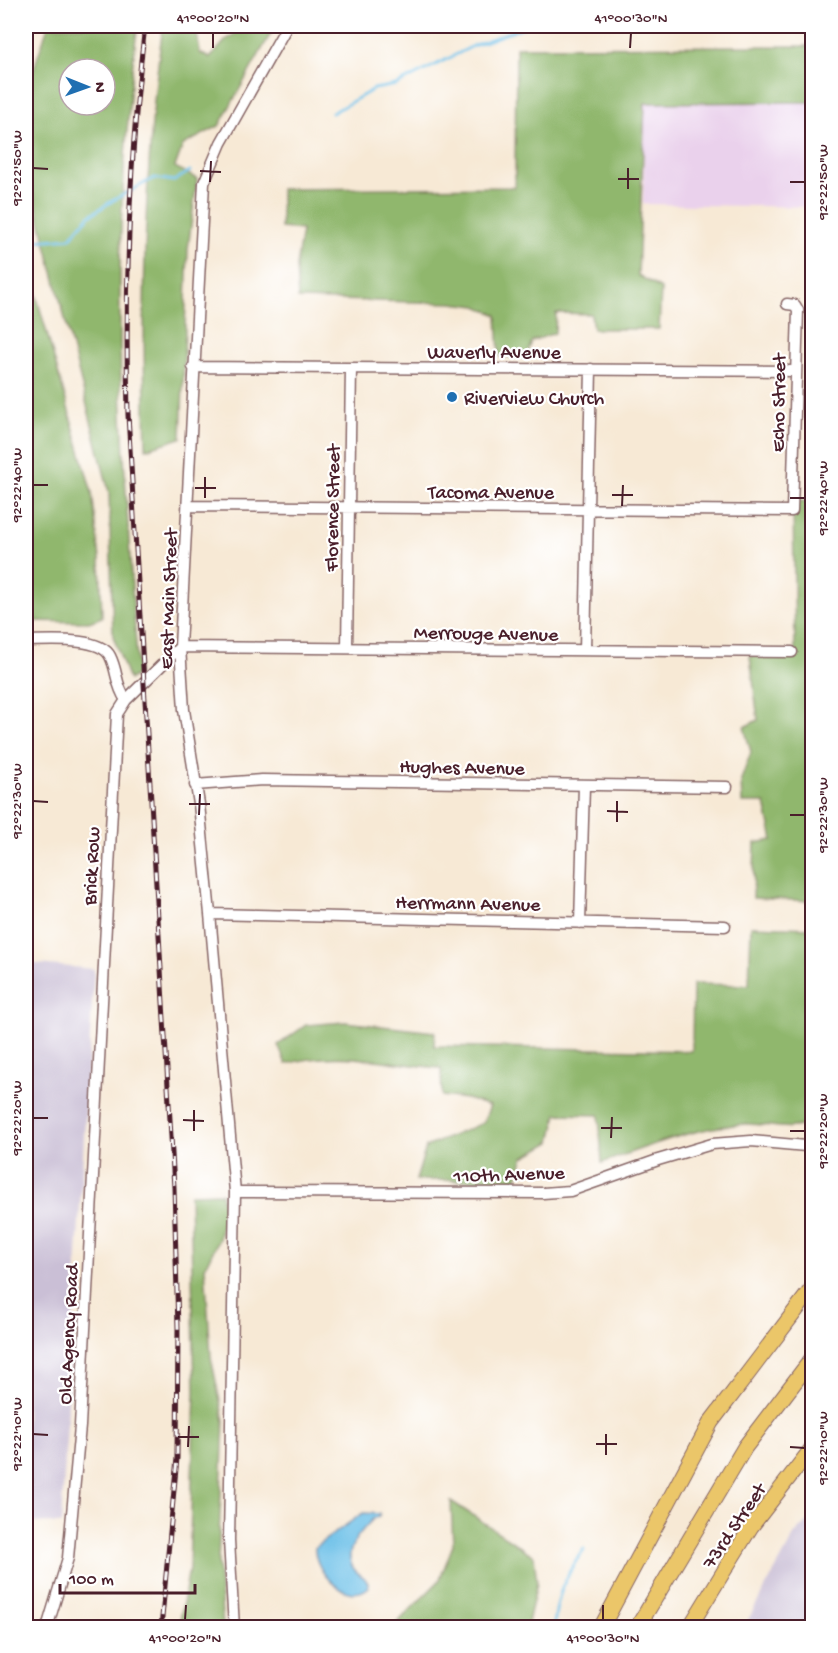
<svg xmlns="http://www.w3.org/2000/svg" width="838" height="1653" font-family="'Gochi Hand',sans-serif">
<style>
.built{fill:#ead1ec}
.industrial{fill:#cabfd6}
.forest{fill:#90b76d;stroke:#6d6b4c;stroke-width:1.5;fill-rule:evenodd}
.water{fill:#6cc0e8;stroke:#5b708a;stroke-width:1.5}
.lines{fill:none;stroke-linecap:round;stroke-linejoin:round}
.stream{stroke:#6cc0e8;stroke-width:3}
.minor-casing{stroke:#876666;stroke-width:13}
.major-casing{stroke:#876666;stroke-width:16}
.highway-casing{stroke:#876666;stroke-width:17}
.minor{stroke:#fff;stroke-width:10}
.major{stroke:#ebc669;stroke-width:14}
.highway{stroke:#ebc669;stroke-width:15}
.rail-casing{stroke:#4a1f2b;stroke-width:5}
.rail{stroke:#fff;stroke-width:3;stroke-dasharray:9;stroke-linecap:butt}
.ticks{fill:none;stroke:#4a1f2b;stroke-width:2}
.poi-dot{fill:#1f6fb2;stroke:#fff;stroke-width:2}
.labels{text-anchor:middle;stroke-width:4.5;stroke-linejoin:round;paint-order:stroke}
.street-label{font-size:20px;fill:#4a1f2b;stroke:#fff}
.poi-label{font-size:20px;fill:#4a1f2b;stroke:#fff;text-anchor:start}
.neatline{fill:none;stroke:#4a1f2b;stroke-width:2}
.ticks-label{font-size:15px;text-anchor:middle;fill:#4a1f2b}
</style>
<rect width="100%" height="100%" fill="#fff"/>
<filter id="ink" filterUnits="userSpaceOnUse"><feTurbulence type="fractalNoise" baseFrequency=".0167" numOctaves="2"/><feDisplacementMap in="SourceGraphic" scale="12" xChannelSelector="R" yChannelSelector="G"/><feConvolveMatrix kernelMatrix="1 2 1 2 8 2 1 2 1" color-interpolation-filters="sRGB"/></filter>
<filter id="wash" filterUnits="userSpaceOnUse"><feTurbulence type="fractalNoise" baseFrequency=".008" numOctaves="4" result="noise"/><feDisplacementMap in="SourceGraphic" scale="24" xChannelSelector="R" yChannelSelector="G"/><feGaussianBlur stdDeviation="1.35" result="paint"/><feColorMatrix in="noise" values="0 0 0 0 0 0 0 0 0 0 0 0 0 0 0 0 0 1.4 0 .05"/><feComposite in="paint" operator="in"/></filter>
<g filter="url(#wash)">
<rect width="100%" height="100%" fill="#f7e9d5"/>
<!-- built -->
<path class="built" d="M812,102V207L643,204L645,103Z"/>
<!-- industrial -->
<path class="industrial" d="M26,963L94,969L61,1524L26,1522Z
M812,1517V1627H744L795,1534Z"/>
<!-- forest -->
<path class="forest" d="M48,26H138C132,57 131,89 128,120C110,305 125,489 138,673L129,680L113,636L109,492L26,166V92ZM69,69H105V105H69Z
M163,26H198L197,34L200,53L210,58L226,40L246,26H275L219,126L183,145L175,167L197,179L188,249L181,438L146,449C142,307 143,166 163,26Z
M812,46V102L645,103L638,275L661,289L659,329H593L591,314L556,313L555,333L532,341L526,358L499,356L497,315L477,306L452,303L298,299L296,266L302,230L281,228V189L515,187L516,47Z
M26,259L92,493L100,559L102,617L89,622L26,621Z
M793,501H807V513H812V901L753,898L755,843L773,840L765,803H742L741,780L751,752L744,727L758,720L750,656L795,655Z
M751,926L812,928V1121C792,1134 768,1123 745,1124C695,1127 649,1146 602,1163L599,1115L557,1114L551,1142L524,1157L516,1181L416,1180L426,1147L483,1123L490,1106L467,1099L442,1096L441,1068C389,1064 338,1049 286,1064L278,1045L306,1025L345,1022L435,1032L434,1046L692,1051L693,984L749,985Z
M221,1193L224,1212L219,1239L205,1267L211,1357L224,1421L218,1563L223,1627H179L189,1568L195,1391L190,1194Z
M451,1501L534,1556L537,1583L527,1627H396L395,1625L439,1581L453,1545Z"/>
<!-- water -->
<path class="water" d="M363,1513L380,1514L379,1517L374,1518C362,1530 341,1551 354,1569C359,1576 367,1576 369,1587C346,1607 313,1570 315,1547Z"/>
<g class="lines">
<!-- stream -->
<path class="stream" d="M332,113L374,89L396,85L475,45L526,26
M26,239L36,241L70,238L89,216L112,201L154,178L174,181L190,171
M554,1628C556,1596 566,1574 584,1549"/>
</g>
</g>
<g filter="url(#ink)">
<g class="lines">
<!-- minor casing -->
<g class="minor-casing">
<path id="minor" d="M193,367L795,371
M188,506L792,511L798,310L795,305L787,304
M26,641C46,641 100,636 110,656C118,672 115,684 126,700
M180,647L792,652
M347,648L351,368
M585,650L591,369
M195,785L262,780L727,787
M210,914L725,926
M580,923L584,786
M235,1192L543,1193L570,1191L658,1160L712,1144L751,1141L806,1146L812,1143
M47,1628L68,1558L80,1426L117,714L126,700L180,647
M234,1628L229,1540L235,1192L210,914L199,804L184,710L180,647L204,183L221,143L287,26"/>
</g>
<!-- major casing -->
<g class="major-casing">
<path id="major" d="M689,1628L751,1527L812,1448"/>
</g>
<!-- highway casing -->
<g class="highway-casing">
<path id="highway" d="M601,1628L711,1422L812,1289
M637,1628L745,1447L812,1359"/>
</g>
<!-- minor -->
<use href="#minor" class="minor"/>
<!-- major -->
<use href="#major" class="major"/>
<!-- highway -->
<use href="#highway" class="highway"/>
<!-- rail casing -->
<g class="rail-casing">
<path id="rail" d="M145,26C129,155 125,284 128,415L174,1187L178,1328L177,1458L161,1628"/>
</g>
<!-- rail -->
<use href="#rail" class="rail"/>
</g>
</g>
<!-- ticks -->
<path class="ticks" d="M213,48V33M630,48L631,33M33,168L48,169M200,171L221,172M618,179H639M210,182L211,161M790,182H805M628,189V168M33,485H48M195,488H216M612,495H633M205,498V477M790,498H805M622,506L623,485M33,801L48,802M189,804H210M607,811L628,812M199,815L200,794M790,815H805M617,822V801M33,1118H48M183,1120L204,1121M601,1128H622M194,1131V1110M790,1131H805M611,1138L612,1117M33,1434L48,1435M178,1437H199M596,1444H617M188,1447L189,1426M790,1447L805,1448M606,1455V1434M185,1620L186,1605M603,1620V1605"/>
<!-- markers -->
<circle class="poi-dot" cx="452" cy="397" r="6"/>
<g class="labels">
<!-- street labels -->
<g class="street-label">
<text x="494" y="358">Waverly Avenue</text>
<text transform="translate(777 403) rotate(-89)" y="7">Echo Street</text>
<text x="491" y="498">Tacoma Avenue</text>
<text transform="translate(331 508) rotate(-89)" y="7">Florence Street</text>
<text transform="translate(167 599) rotate(-88)" y="7">East Main Street</text>
<text transform="translate(486 632) rotate(1)" y="7">Merrouge Avenue</text>
<text transform="translate(462 766) rotate(1)" y="7">Hughes Avenue</text>
<text transform="translate(90 866) rotate(-87)" y="7">Brick Row</text>
<text transform="translate(468 902) rotate(1)" y="7">Herrmann Avenue</text>
<text transform="translate(509 1173) rotate(-2)" y="7">110th Avenue</text>
<text transform="translate(67 1334) rotate(-87)" y="7">Old Agency Road</text>
<text transform="translate(733 1525) rotate(-56)" y="7">73rd Street</text>
</g>
<!-- poi labels -->
<g class="poi-label">
<text x="464" y="404">Riverview Church</text>
</g>
</g>
<!-- margin -->
<rect width="838" height="1653" fill="none" stroke="#fff" stroke-width="66"/>
<!-- north arrow -->
<g transform="translate(87 87) rotate(91)"><circle r="28" fill="#ffffff" stroke="#b7a5aa" stroke-width="1.5"/>
<path d="M0-4.5L10 22L0 15L-10 22Z" fill="#1f6fb2"/>
<text y="-9" font-size="16" font-weight="bold" text-anchor="middle" fill="#4a1f2b">N</text>
</g>
<!-- scale -->
<path d="M60 1584v9h135v-9" fill="none" stroke="#4a1f2b" stroke-width="3"/>
<text x="69" y="1584" font-size="18" fill="#4a1f2b" stroke="#ffffff" stroke-width="4.5" paint-order="stroke">100 m</text>
<rect x="33" y="33" width="772" height="1587" class="neatline"/>
<g class="ticks-label">
<text x="213" y="22">41°00'20"N</text>
<text x="631" y="22">41°00'30"N</text>
<text transform="translate(16 168) rotate(-90)" y="5">92°22'50"W</text>
<text transform="translate(822 182) rotate(-90)" y="5">92°22'50"W</text>
<text transform="translate(16 485) rotate(-90)" y="5">92°22'40"W</text>
<text transform="translate(822 498) rotate(-90)" y="5">92°22'40"W</text>
<text transform="translate(16 801) rotate(-90)" y="5">92°22'30"W</text>
<text transform="translate(822 815) rotate(-90)" y="5">92°22'30"W</text>
<text transform="translate(16 1118) rotate(-90)" y="5">92°22'20"W</text>
<text transform="translate(822 1131) rotate(-90)" y="5">92°22'20"W</text>
<text transform="translate(16 1434) rotate(-90)" y="5">92°22'10"W</text>
<text transform="translate(822 1448) rotate(-90)" y="5">92°22'10"W</text>
<text x="185" y="1642">41°00'20"N</text>
<text x="603" y="1642">41°00'30"N</text>
</g>
</svg>
